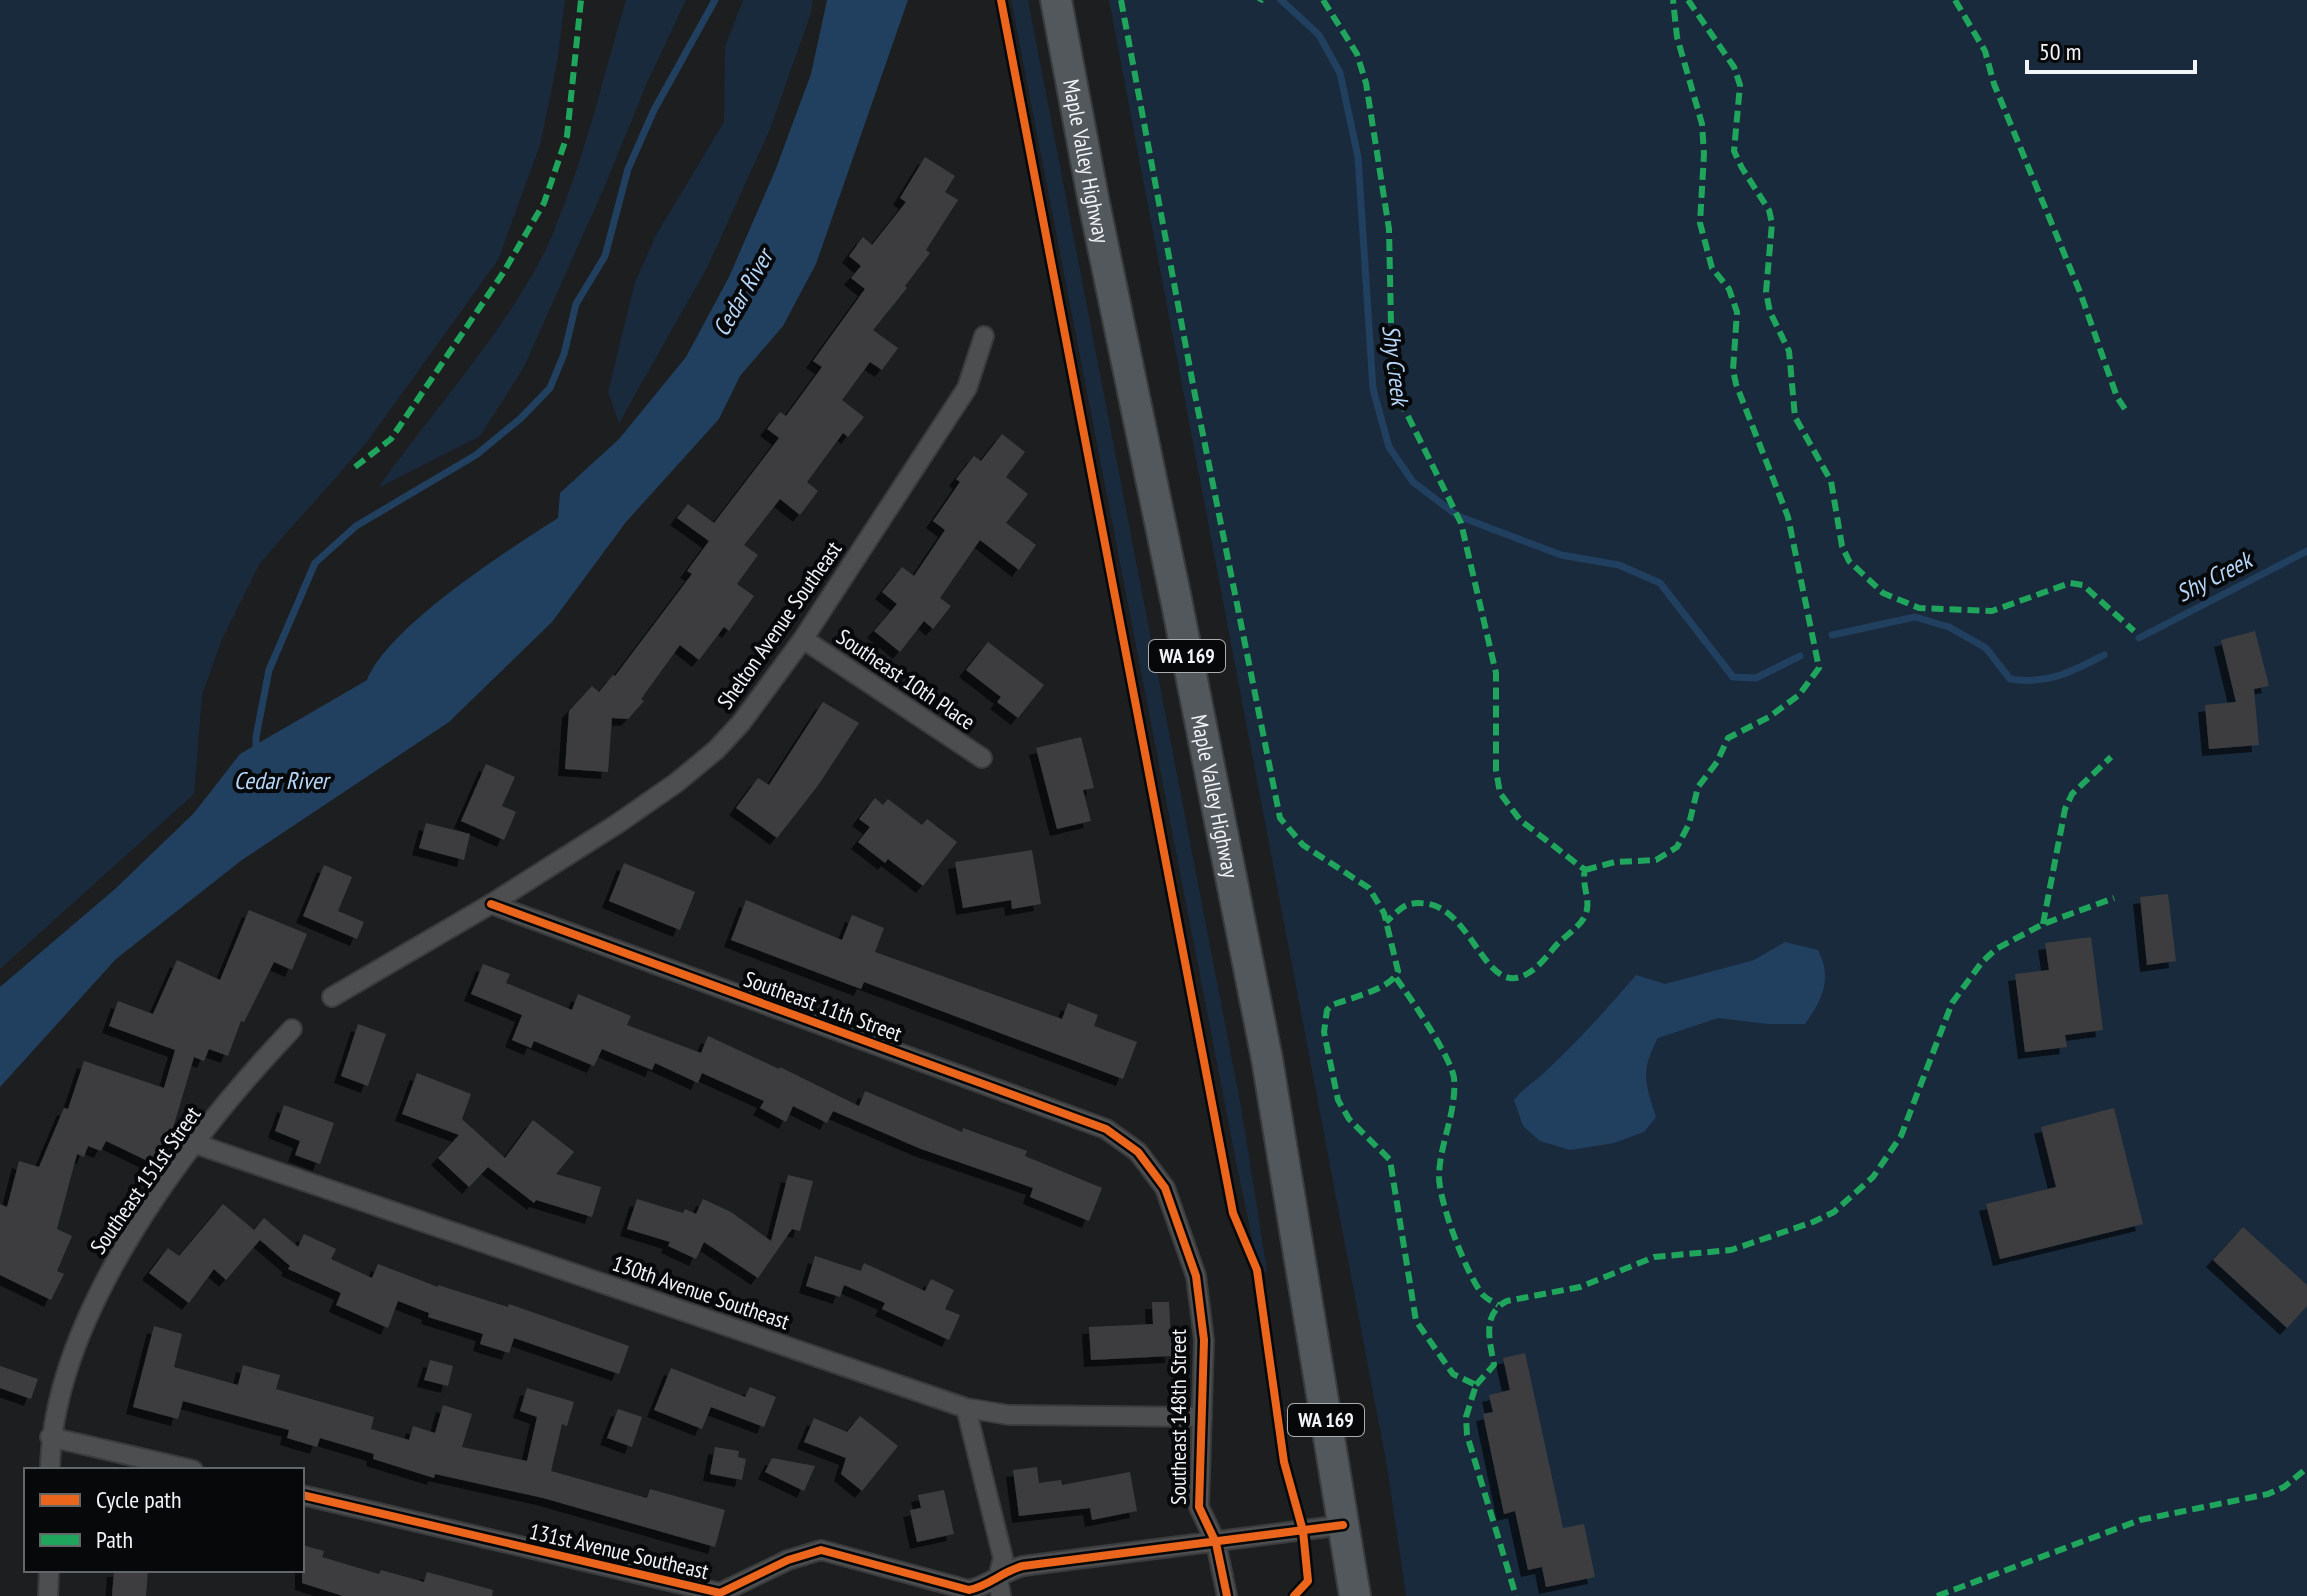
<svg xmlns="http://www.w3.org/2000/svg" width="2307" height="1596" font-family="'PT Sans Narrow',sans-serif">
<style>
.green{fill:#192a3c}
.water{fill:#213f5f}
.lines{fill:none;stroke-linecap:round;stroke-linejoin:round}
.stream{stroke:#213f5f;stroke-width:7}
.building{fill:#3c3e40;filter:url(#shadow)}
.minor-casing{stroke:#393b3c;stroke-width:22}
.primary-casing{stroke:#393b3c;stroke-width:34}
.minor{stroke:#4d4e50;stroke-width:18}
.primary{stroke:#53585d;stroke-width:30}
.quiet{stroke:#20a55d;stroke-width:6;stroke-dasharray:12 6;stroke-linecap:butt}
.cycleway-casing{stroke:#060809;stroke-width:13}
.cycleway{stroke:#eb651d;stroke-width:8}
.labels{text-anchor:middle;stroke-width:8;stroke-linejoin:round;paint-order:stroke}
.shield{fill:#060809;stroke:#abaeb0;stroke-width:2}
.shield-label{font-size:20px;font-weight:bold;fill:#f2f5f8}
.street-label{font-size:22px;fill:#f2f5f8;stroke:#060809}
.water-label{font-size:24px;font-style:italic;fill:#b6d6fa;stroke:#060809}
</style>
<defs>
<filter id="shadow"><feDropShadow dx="-7" dy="7" stdDeviation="0" flood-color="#0009"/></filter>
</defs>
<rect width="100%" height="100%" fill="#1c1e20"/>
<!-- green -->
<path class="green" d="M0,0H565L557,64L540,145L498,260L367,442L260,563L222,639L202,695L194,794L0,969Z
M626,0H686L646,85L604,188L523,369L480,436L378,488C433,410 499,340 543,255C551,241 556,224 562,210C589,141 605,70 626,0Z
M743,0H813L811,13L770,129L708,266L619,423L608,392L635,282L656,235L724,122L725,47Z
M1011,0H1028L1241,1107L1267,1271L1264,1272L1254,1247L1238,1172Z
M1109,0H2307V1596H1406L1387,1466Z"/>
<!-- water -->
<path class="water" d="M827,0H908L816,264L783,326L740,376L719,419L626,522L552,622L449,722L242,860L116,959L0,1087V987L115,889L194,813L240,754L367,680C389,626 508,550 558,518L560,493L619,439L686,357L729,277L775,171L811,74Z
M1785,942L1818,950C1833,979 1822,1000 1805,1024H1768L1718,1018L1658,1038C1640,1072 1645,1082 1656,1117L1644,1132L1614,1143L1570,1150L1540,1141L1523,1126L1514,1100C1524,1087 1535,1082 1546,1071C1578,1041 1608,1008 1636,975L1665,984L1754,960Z"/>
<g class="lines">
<!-- stream -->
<path class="stream" d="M1281,0L1319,35L1340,73L1358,157L1373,389L1389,447L1413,482L1458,516L1561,555L1619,565L1660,583L1733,677L1756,678L1800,656
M1832,635L1915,617L1949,627L1986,648L2010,679C2048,685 2071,672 2104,655
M2139,638L2307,551
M256,751V737L269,670L315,563L356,526L476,455L521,418L550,388L564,354L576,304L605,256L628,169L654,110L715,0"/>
</g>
<!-- building -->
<path class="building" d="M925,157L955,176L945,192L958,200L926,250L930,253L905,286L907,288L873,330L898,348L882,370L870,362L842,400L864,417L848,437L843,433L807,482L818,491L800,515L780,499L744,545L758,555L737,584L754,596L729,631L724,627L699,660L680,645L641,699L644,701L628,719L612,718L608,772L565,769L569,711L592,686L599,692L613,675L615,676L692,574L687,571L709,541L677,518L688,504L714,523L779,438L767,429L780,412L786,416L822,367L813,361L865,289L851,278L861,266L849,256L863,237L872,245L906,202L900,198Z
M1002,434L1025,452L1006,477L1028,494L1006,523L1036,545L1019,570L980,540L940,598L951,606L933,629L924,621L900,652L874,631L897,604L882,592L902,567L914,576L945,530L933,521L960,482L956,479L974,456L981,461Z
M2255,631L2269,686L2254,689L2259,745L2209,749L2205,705L2236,702L2221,640Z
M988,642L1044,685L1018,718L997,702L1001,697L966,670Z
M823,702L859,723L819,784L777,838L736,808L758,778L769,785Z
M1081,737L1094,788L1083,790L1091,821L1057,829L1036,748Z
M486,764L515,777L502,806L516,812L504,840L461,821Z
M875,798L883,805L888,799L922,825L927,819L957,842L923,886L888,859L885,863L858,842L870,827L859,819Z
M426,823L470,834L464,860L419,848Z
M1032,850L1041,904L1012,909L1011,900L963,908L955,862Z
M624,863L695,892L680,930L609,901Z
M324,865L352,877L338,911L364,922L357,939L303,916Z
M2168,894L2176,961L2147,965L2140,897Z
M746,900L842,940L852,915L884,928L875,952L1062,1019L1068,1003L1098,1015L1094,1026L1137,1042L1123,1079L864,982L861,989L731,940Z
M249,910L307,934L292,970L274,962L244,1022L241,1021L228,1056L209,1049L204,1061L194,1057L168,1145L158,1166L106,1141L101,1151L88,1146L84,1157L77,1154L57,1229L72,1236L57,1271L64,1274L51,1300L0,1275V1204L7,1207L19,1161L39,1167L64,1108L68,1109L84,1061L164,1088L175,1050L109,1026L118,1001L153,1014L177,960L220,980Z
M2091,937L2103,1030L2065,1035L2067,1047L2025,1052L2015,974L2049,970L2045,943Z
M483,964L510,974L506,983L572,1010L578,994L631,1016L627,1025L701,1053L708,1036L779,1069L780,1067L859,1106L865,1091L962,1132L963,1128L1027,1151L1025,1156L1102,1188L1089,1221L1030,1197L1033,1188L921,1149L833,1111L827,1123L793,1106L786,1122L760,1108L764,1101L702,1073L698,1083L655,1063L652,1070L602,1049L594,1066L534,1041L531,1048L512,1040L522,1015L471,994Z
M358,1024L386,1034L368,1086L341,1076Z
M417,1073L471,1094L462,1119L505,1158L533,1120L574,1152L556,1174L601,1187L592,1217L536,1200L534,1203L488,1167L469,1187L438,1158L459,1135L402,1114Z
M284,1105L334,1123L320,1164L295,1155L300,1141L275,1131Z
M2114,1108L2143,1224L2000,1259L1986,1204L2056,1187L2041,1127Z
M788,1175L813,1181L800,1231L792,1229L758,1278L704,1242L696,1259L668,1246L670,1242L627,1229L637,1199L683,1213L685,1209L696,1214L703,1199L731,1212L771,1241Z
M223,1204L254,1230L264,1218L298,1247L304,1234L336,1249L331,1259L372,1278L378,1264L438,1287V1285L508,1307L509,1304L629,1346L619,1374L514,1338L509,1353L480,1344L483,1334L428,1317L429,1313L398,1301L388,1328L336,1305L341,1293L288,1269L290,1266L260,1240L226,1280L214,1269L189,1303L149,1273L168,1248L179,1256Z
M2243,1227L2307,1285V1306L2287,1328L2213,1260Z
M815,1256L861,1271L864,1263L925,1291L931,1279L954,1290L945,1309L960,1315L949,1340L882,1309L885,1303L844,1285L840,1297L806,1286Z
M1152,1302H1169L1172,1356L1091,1360L1089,1327L1153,1324Z
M154,1326L182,1334L174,1367L238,1385L243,1365L280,1375L276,1389L374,1417L371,1429L409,1440L413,1426L435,1433L443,1405L472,1414L462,1447L527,1461L537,1417L520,1411L527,1388L574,1402L567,1426L562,1424L551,1471L647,1498L650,1489L725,1510L715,1547L543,1498L435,1474L434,1478L373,1459L374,1454L320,1438L317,1447L287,1438L289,1430L183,1401L178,1419L133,1407Z
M1525,1353L1563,1528L1584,1524L1595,1577L1546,1587L1542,1567L1528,1570L1515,1511L1504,1514L1483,1414L1493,1412L1489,1395L1510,1390L1503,1358Z
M430,1360L453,1366L448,1386L424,1380Z
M0,1366L38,1379L31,1399L0,1388Z
M671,1368L745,1397L750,1387L776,1397L764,1427L711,1407L702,1429L654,1410Z
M618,1409L642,1417L632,1447L607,1438Z
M860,1416L898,1446L862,1491L841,1474L846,1458L804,1442L814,1418L847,1432Z
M715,1447L739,1451L738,1457L746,1459L742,1480L710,1474Z
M772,1458L815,1466L804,1491L765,1472Z
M1037,1467L1039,1483L1061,1480L1062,1485L1130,1472L1137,1511L1092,1520L1090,1508L1019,1516L1013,1470Z
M944,1490L954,1534L917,1542L910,1510L921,1508L918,1495Z
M302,1545L324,1551L322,1557L379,1574L381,1570L424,1582L427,1572L493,1590L492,1596H343L302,1583Z
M114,1570H148L146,1596H112Z"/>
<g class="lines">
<!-- minor casing -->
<g class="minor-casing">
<path id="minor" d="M803,639L982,758
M491,904L1106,1129L1138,1152L1165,1188L1196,1276L1204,1340L1199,1507L1216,1543L1227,1596
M332,997L491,904L617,824L676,783L716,750L741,723L803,639L967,388L984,336
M196,1144L966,1408L1009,1415L1202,1417
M966,1408L1003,1558L998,1578L1001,1596
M50,1437L193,1470
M50,1470C52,1314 189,1138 292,1029
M302,1495L720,1593L788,1560L821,1550L969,1590C989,1586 1003,1571 1023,1566L1343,1525
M48,1596L49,1570"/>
</g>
<!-- primary casing -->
<g class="primary-casing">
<g id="primary">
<path id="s1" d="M1056,0L1094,203L1177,604L1267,1059L1355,1596"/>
</g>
</g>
<!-- minor -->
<use href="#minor" class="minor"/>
<!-- primary -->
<use href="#primary" class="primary"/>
<!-- quiet -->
<path class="quiet" d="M1121,0L1194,390L1280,818L1303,845L1369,888L1384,913L1398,971C1392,989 1350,998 1332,1005L1327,1010L1324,1032L1338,1100L1349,1119L1390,1160L1416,1321L1453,1374L1476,1385L1466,1417L1467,1435L1516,1596
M1323,0L1357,54L1366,83L1389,229L1392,372L1399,398L1461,523L1496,673V770L1500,793L1520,820L1585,870C1581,884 1591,900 1586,913C1582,927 1561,938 1553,949C1489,1031 1482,915 1429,904C1421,903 1413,902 1405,906C1399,909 1392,917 1386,922
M1688,0L1734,67L1740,85L1734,151L1742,168L1769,210L1772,223L1766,292L1770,312L1789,351L1795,417L1831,481L1842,546L1849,561L1883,593L1919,608L1992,611L2070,583L2083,585L2134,631
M1955,0L1985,51L1994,84L2080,292L2117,397L2125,409
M1260,2L1261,0
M355,467L391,439L503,273L544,203L567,136L581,0
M1585,870L1615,862L1656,860L1677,847L1689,824L1698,787L1717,762L1728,738L1769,717L1799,695L1819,668L1788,517L1736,384L1733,370L1737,312L1729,289L1712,268L1700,223L1704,154L1702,124L1677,37L1673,0
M2043,924L2065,809L2072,794L2111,757
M1396,978C1410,997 1451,1057 1454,1078C1457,1111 1440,1143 1439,1175C1438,1200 1467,1276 1483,1295C1487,1299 1493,1302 1498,1305
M1476,1385L1494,1365C1490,1341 1481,1314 1507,1301L1580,1287L1654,1257L1731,1250L1813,1222L1834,1212L1873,1177L1901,1136L1952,1003L1982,962L1996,949L2043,924L2114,898
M1937,1596L2140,1520L2268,1494L2284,1487L2307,1468"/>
<!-- cycleway casing -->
<g class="cycleway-casing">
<path id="cycleway" d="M1001,0L1233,1213L1257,1270L1284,1462L1303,1531L1308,1581L1294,1596
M491,904L1106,1129L1138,1152L1165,1188L1196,1276L1204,1340L1199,1507L1216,1543L1227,1596
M302,1495L720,1593L788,1560L821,1550L969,1590C989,1586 1003,1571 1023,1566L1343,1525"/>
</g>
<!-- cycleway -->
<use href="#cycleway" class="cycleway"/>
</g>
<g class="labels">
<!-- shield labels -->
<g class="shield">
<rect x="1149" y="640" width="76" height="32" rx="6"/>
<rect x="1288" y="1404" width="76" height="32" rx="6"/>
</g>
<g class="shield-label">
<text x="1187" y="663">WA 169</text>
<text x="1326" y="1427">WA 169</text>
</g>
<!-- street labels -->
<g class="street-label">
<text dy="8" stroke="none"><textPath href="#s1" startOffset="164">Maple Valley Highway</textPath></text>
<text transform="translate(779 625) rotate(-55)" y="8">Shelton Avenue Southeast</text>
<text transform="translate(906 679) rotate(34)" y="8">Southeast 10th Place</text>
<text dy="8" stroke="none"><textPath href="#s1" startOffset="812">Maple Valley Highway</textPath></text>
<text transform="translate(823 1006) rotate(20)" y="8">Southeast 11th Street</text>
<text transform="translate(145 1180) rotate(-55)" y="8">Southeast 151st Street</text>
<text transform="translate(701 1292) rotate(19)" y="8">130th Avenue Southeast</text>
<text transform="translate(1178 1417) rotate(-90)" y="8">Southeast 148th Street</text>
<text transform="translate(619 1551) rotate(13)" y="8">131st Avenue Southeast</text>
</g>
<!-- water labels -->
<g class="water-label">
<text transform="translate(743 293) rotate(-60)" y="8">Cedar River</text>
<text transform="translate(1395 365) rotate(83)" y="8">Shy Creek</text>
<text transform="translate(2214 577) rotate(-27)" y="8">Shy Creek</text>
<text x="281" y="789">Cedar River</text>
</g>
</g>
<!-- legend -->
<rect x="24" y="1468" width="280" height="104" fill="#060809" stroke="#646769" stroke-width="2"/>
<rect x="40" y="1494" width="40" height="12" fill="#eb651d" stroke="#646769" stroke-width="2"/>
<text x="96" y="1508" font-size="24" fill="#f2f5f8">Cycle path</text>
<rect x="40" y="1534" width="40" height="12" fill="#20a55d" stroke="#646769" stroke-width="2"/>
<text x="96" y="1548" font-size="24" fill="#f2f5f8">Path</text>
<!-- scale -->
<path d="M2027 60v12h168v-12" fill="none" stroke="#f2f5f8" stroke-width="4"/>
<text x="2039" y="60" font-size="24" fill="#f2f5f8" stroke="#060809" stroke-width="6" paint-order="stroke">50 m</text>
</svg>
